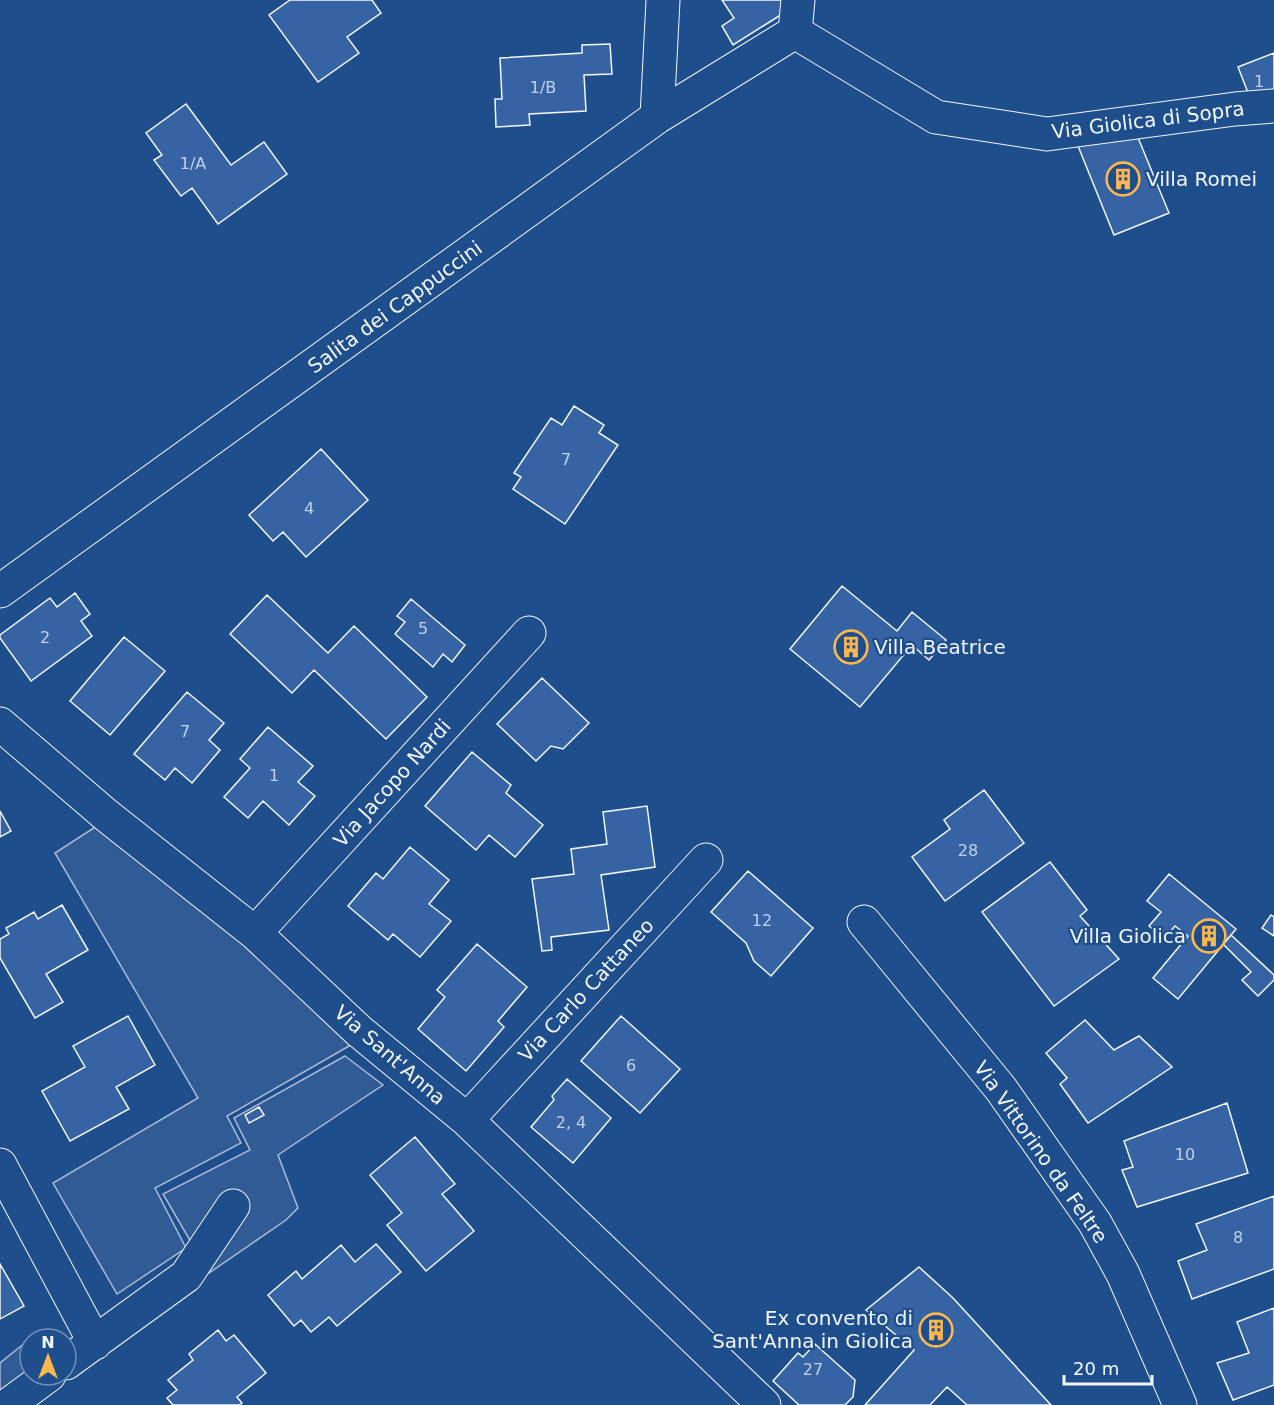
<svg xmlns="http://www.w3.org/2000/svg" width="1274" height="1405" font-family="'DejaVu Sans',sans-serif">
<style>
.built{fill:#305b95;stroke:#a8bbd7;stroke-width:1.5}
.building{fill:#3563a3;stroke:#f2f6ff;stroke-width:1.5}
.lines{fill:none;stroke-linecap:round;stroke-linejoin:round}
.minor-casing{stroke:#f2f6ff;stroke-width:35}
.minor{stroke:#1f4e8c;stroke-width:33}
.labels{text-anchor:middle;stroke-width:4.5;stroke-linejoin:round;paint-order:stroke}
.number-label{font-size:16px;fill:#c3d1e8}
.street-label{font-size:20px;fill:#f2f6ff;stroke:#1f4e8c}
.poi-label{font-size:20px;fill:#f2f6ff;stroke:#1f4e8c;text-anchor:start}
</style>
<rect width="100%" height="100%" fill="#1f4e8c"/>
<!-- built -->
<path class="built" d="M103,822L356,1042L227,1116L241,1143L155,1188L186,1248L117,1294L53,1183L198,1098L55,853Z
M345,1056L383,1085L278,1155L298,1208L286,1220L209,1273L163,1194L250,1150L234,1118Z
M36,1334L41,1339H30V1371L0,1396V1363Z"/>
<!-- building -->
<path class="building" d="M290,0H372L381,13L347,37L359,53L318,82L269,15Z
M722,0H789L787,11L733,45L722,26L734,18Z
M610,44L612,74L584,75L586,111L529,114L530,125L496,127L495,99H502L500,58L582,53V45Z
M1274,53V94L1252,103L1238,67Z
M186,104L231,165L264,142L287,174L218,224L192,188L181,196L154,160L162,155L146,133Z
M1132,123L1169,213L1114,235L1078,146Z
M574,406L604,425L599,433L618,445L565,524L513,489L521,477L514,473L551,418L562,425Z
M321,449L368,500L306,557L283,532L273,541L249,515Z
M842,586L897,631L912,612L946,640L929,660L912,645L860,707L790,649Z
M75,593L90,614L81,621L92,636L31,681L0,638V635L50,598L57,607Z
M267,595L328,653L354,626L427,697L386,739L314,670L292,693L230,634Z
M411,599L465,645L452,662L443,654L433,667L395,634L405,622L397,616Z
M124,637L165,671L110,735L70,701Z
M542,678L589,723L563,749L551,746L536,761L497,724Z
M187,692L224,723L209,740L220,750L192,783L175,768L165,780L134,754Z
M268,727L313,766L298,782L315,796L289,825L263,801L248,818L224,797L250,768L240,759Z
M472,752L511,785L506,793L543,825L515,857L489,835L476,850L425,806Z
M984,790L1024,843L945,901L912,857L950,829L944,820Z
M647,806L655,867L601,875L609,930L551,937L552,950L542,951L532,879L574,874L571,849L607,844L603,812Z
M0,811L11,831L0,837Z
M410,847L449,880L429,904L451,921L420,957L393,934L388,940L348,906L376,873L383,879Z
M1050,862L1087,910L1080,916L1119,959L1054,1006L982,912Z
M748,871L813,928L771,976L754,961L746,943L711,912Z
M1169,874L1236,929L1178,999L1153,978L1188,936L1175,926L1164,939L1149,926L1161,912L1147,901Z
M62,905L88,950L46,974L63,1002L35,1018L0,958V939L9,934L6,928L34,912L38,919Z
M1271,915L1274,917V936L1262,928Z
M1231,935L1274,975V980L1258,996L1242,980L1251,972L1223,944Z
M477,944L527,987L498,1021L504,1027L466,1071L418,1029L445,997L437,990Z
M128,1016L155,1065L116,1087L129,1109L70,1141L42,1091L85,1067L73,1046Z
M621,1016L680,1069L640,1113L581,1061Z
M1085,1020L1114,1050L1139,1036L1172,1067L1088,1123L1060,1084L1067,1078L1046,1053Z
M567,1079L611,1118L573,1163L531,1127L554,1100L552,1096Z
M1227,1103L1248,1173L1137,1207L1122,1170L1133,1167L1124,1141Z
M259,1107L264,1115L249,1123L245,1115Z
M415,1137L455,1184L442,1194L474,1231L426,1271L387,1225L402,1213L370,1175Z
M1274,1196V1269L1192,1299L1178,1261L1207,1250L1196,1224Z
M376,1244L401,1272L337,1326L329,1317L311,1332L301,1320L294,1326L268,1295L296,1271L302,1279L341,1245L355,1262Z
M0,1264L24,1306L0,1319Z
M919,1267L953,1298L1051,1405H967L947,1387L930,1405H865L914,1350L866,1310Z
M1274,1308V1385L1233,1400L1217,1363L1249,1353L1237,1322Z
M218,1330L226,1341L234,1335L266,1373L237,1397L242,1403L239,1405H173L167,1398L177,1390L168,1380L193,1360L189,1354Z
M815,1344L855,1380L853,1397L845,1405H799L773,1381L798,1353L803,1357Z"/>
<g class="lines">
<!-- minor casing -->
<g class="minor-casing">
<path id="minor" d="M795,32L936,117L1047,134L1235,109L1274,106
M795,32L798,0
M657,117L663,0
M0,591L657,117L795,32
M0,724L106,815L255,933L359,1031L467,1120L764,1405
M864,922L1001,1089L1095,1223L1123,1274L1180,1405
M255,933L529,633
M467,1120L706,860
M0,1165L95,1343
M66,1363L186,1276L233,1206
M8,1405L49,1375"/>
</g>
<!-- minor -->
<use href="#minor" class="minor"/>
</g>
<!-- icons -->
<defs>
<g id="building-ring" transform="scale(1.725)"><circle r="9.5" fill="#1f4e8c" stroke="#ffb74d" stroke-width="1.5"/><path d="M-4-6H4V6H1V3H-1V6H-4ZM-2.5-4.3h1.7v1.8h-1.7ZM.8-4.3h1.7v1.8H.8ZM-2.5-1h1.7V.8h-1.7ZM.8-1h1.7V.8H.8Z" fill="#ffb74d"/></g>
</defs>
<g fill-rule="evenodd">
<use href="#building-ring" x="1123" y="179"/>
<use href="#building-ring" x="851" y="647"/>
<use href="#building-ring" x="1209" y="936"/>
<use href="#building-ring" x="936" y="1330"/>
</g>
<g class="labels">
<!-- number labels -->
<g class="number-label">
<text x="1259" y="87">1</text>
<text x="543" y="93">1/B</text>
<text x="193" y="169">1/A</text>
<text x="566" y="465">7</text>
<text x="309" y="514">4</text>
<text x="423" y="634">5</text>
<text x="45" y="643">2</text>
<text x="185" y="737">7</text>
<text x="274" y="781">1</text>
<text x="968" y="856">28</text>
<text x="762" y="926">12</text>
<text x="631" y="1071">6</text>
<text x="571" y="1128">2, 4</text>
<text x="1185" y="1160">10</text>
<text x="1238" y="1243">8</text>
<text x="813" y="1375">27</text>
</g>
<!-- street labels -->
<g class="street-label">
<text transform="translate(1148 120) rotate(-7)" y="7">Via Giolica di Sopra</text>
<text transform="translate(395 307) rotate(-36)" y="7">Salita dei Cappuccini</text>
<text transform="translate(392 783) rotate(-48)" y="7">Via Jacopo Nardi</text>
<text transform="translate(586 990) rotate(-47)" y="7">Via Carlo Cattaneo</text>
<text transform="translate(390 1055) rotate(41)" y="7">Via Sant'Anna</text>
<text transform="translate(1041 1152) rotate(55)" y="7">Via Vittorino da Feltre</text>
</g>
<!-- poi labels -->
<g class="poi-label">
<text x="1146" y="186">Villa Romei</text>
<text x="874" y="654">Villa Beatrice</text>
<text x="1186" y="943" text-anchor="end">Villa Giolica</text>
<text x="913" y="1325" text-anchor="end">Ex convento di<tspan x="913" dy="23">Sant'Anna in Giolica</tspan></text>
</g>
</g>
<!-- north arrow -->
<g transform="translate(48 1357)"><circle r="28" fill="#1f4e8c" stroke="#7391ba" stroke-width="1.5"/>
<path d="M0-4.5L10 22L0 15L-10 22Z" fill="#ffb74d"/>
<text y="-9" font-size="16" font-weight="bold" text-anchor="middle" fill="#f2f6ff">N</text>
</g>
<!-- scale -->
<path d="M1064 1375v9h88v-9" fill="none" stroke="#f2f6ff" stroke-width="3"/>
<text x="1073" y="1375" font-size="18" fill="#f2f6ff" stroke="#1f4e8c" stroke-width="4.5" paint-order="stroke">20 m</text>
</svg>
